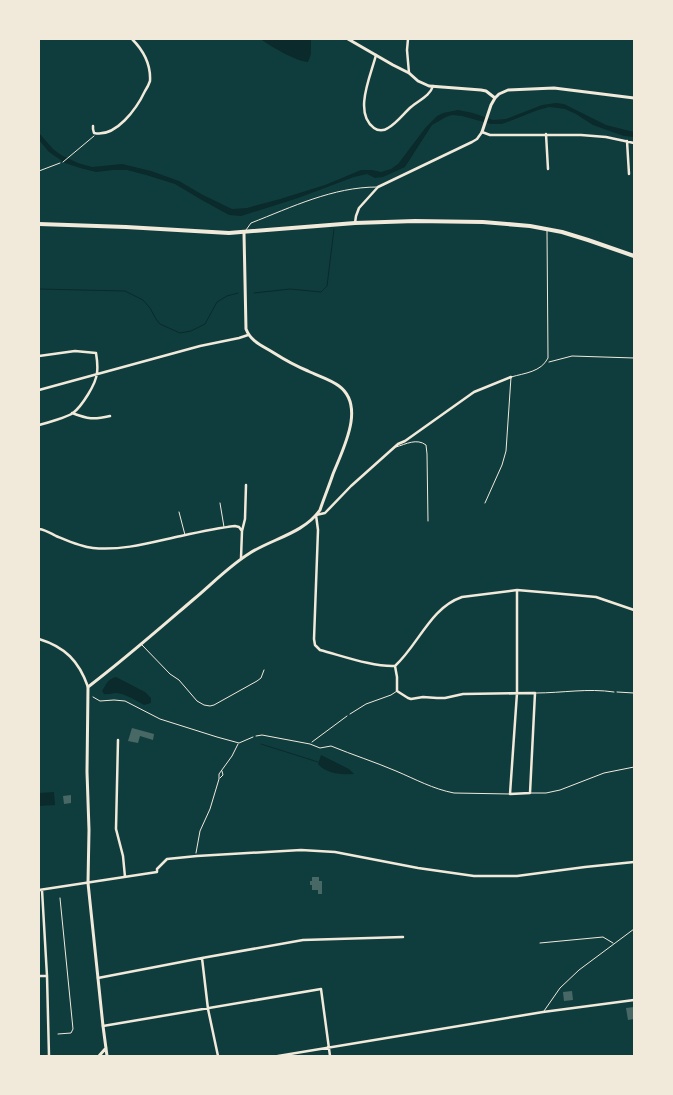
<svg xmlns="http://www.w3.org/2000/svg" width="673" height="1095" font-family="Mulish,sans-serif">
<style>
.water{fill:#0a2a2b}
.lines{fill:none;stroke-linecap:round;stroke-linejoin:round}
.stream{stroke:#0a2a2b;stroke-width:1}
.building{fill:#486865}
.path{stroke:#f1e9da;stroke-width:1}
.service{stroke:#f1e9da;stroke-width:1}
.minor{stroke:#f1e9da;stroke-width:2.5}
.tertiary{stroke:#f1e9da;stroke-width:3}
.secondary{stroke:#f1e9da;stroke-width:4}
</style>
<rect width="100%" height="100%" fill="#0f3d3e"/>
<!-- water -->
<path class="water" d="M261,39H311V54L308,62C298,62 269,46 261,39Z
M556,103L564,104L606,125L634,132V137L624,136L607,130L593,125L576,114L565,109L558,108L549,107L538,110L502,124H491L462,116L452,115L446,117L432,125L405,167L383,177L375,178L367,174L354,177L298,198L241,216L229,215L200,199L175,184L146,175L127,170H113L96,172L80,168L65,163L49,152L39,140V133L53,149L61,155L78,163L92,167L122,164L151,171L179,181L203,195L232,209L247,208L280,199L325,185L361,170H372L381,172L391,169L398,164L426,127L437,116L443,113L458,110L473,113L493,120L506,119L542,105Z
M116,677L145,692L151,698V703L144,705C135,700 126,694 116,693C111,693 109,695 104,694L102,691C107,683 108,679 116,677Z
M321,755L349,769L354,774C343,775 326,774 318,764Z
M54,792L55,805L39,806V793Z"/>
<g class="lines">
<!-- stream -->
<path class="stream" d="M39,289L125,291L143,300L150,308L156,319L160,324L180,333L191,331L205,324L217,302L227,296L238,293
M254,293L290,289L321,292L327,286L334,229
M261,744L318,762"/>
</g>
<!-- building -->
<path class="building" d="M132,728L154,734L153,740L140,736L138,743L128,741Z
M71,795V803L64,804L63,796Z
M312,877H319V881H322V894H318V890H312V885H310V881H312Z
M572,991L573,1000L564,1001L563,992Z
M634,1007V1019L628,1020L626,1008Z"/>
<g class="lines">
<!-- path -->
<path class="path" d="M63,162L94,136
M549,362L572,356L634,358
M617,692L634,693
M93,697L100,701L114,700L125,701L160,719L217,737L239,743L253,737
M312,742L347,716
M220,778L223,775L222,771
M196,853L200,831L210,809L219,779V774L232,756L238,744"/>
<!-- service -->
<path class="service" d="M39,171L60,163
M246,230L251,223C292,207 333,187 377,187
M396,447C406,444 417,438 426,445L427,454L428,521
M220,503L224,527
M485,503L502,465L506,451L511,377C525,373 541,372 548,358L547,230
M179,512L185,535
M142,645L170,674L179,680L197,701L204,705L210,706L214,705L257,681L261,678L264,670
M536,693C562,693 588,688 614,692
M350,714L366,704L391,695L397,691
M256,736L262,735L310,744L320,748L331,746C353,755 375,762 396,771C415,779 433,789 454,793L510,794
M531,793H546L560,790L604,773L634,767
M540,943L603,937L613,943
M544,1011L560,988L579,970L634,929
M58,1034L71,1033L73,1029L60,898"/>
<!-- minor -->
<path class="minor" d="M408,39L407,50L409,73
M376,55C371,75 353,113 374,128C378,131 384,131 388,128C397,123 404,113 411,107C419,100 430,96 433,86
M93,126V129L94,133C116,138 137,108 145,91C147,88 149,84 150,81C151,64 143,50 132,39
M546,134L548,169
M627,141L629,174
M355,223L356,216L359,208L378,187L472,142L477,139L482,132L490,135H581L606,137L634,143
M39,356L75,351L96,353C97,359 98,366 97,373C96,384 82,406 73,413C67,417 47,423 39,425
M39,390L200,346L239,338L248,335
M72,413C88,419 93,420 110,416
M39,529C46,530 50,533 56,536C68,541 81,547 93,548C123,551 153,542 181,536C199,532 217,528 235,526L239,527L242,531
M241,558L242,531L245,519L246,485
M39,639C65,647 79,661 88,687
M395,666L397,677V691L408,698L411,699L423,697L437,698H445L463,694L535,693L530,793L510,794L517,693V590
M395,666C373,667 343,656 320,650L315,645L314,639L318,530L316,515L325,513L351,486L398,444L405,441L474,392L511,377
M395,666C419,644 430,608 462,597L517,590L552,593L596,597L634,610
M118,740L116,829L123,856L125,877
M39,890L157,872V869L167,859L197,856L301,850L335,852L418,868L474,876H517L585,867L634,862
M42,890L47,976L49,1056
M202,958L208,1009L218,1056
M39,976H47
M98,978L202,958L303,940L403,937
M103,1026L321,989L330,1056
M278,1056L543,1012L634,1000"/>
<!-- tertiary -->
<path class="tertiary" d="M348,39L393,65L409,73L418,81L429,86L481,90L486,91L495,98
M482,132L491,105L495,98L499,94L508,90L554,88L634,98
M99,1056L106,1048
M107,1056L103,1026L88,883L89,830L87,772L88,687C125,659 159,629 194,599C212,584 229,566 250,553C272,539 304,533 320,510C324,498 329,486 333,474C343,449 366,406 339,386C330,379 318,376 308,371C296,366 285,360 274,353C263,346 251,342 246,329L244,233"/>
<!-- secondary -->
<path class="secondary" d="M39,224L126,227L229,233L355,223L415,221L483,222L530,226L562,232L588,240L634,256"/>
</g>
<!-- border -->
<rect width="673" height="1095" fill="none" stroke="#f1e9da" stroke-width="80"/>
</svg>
